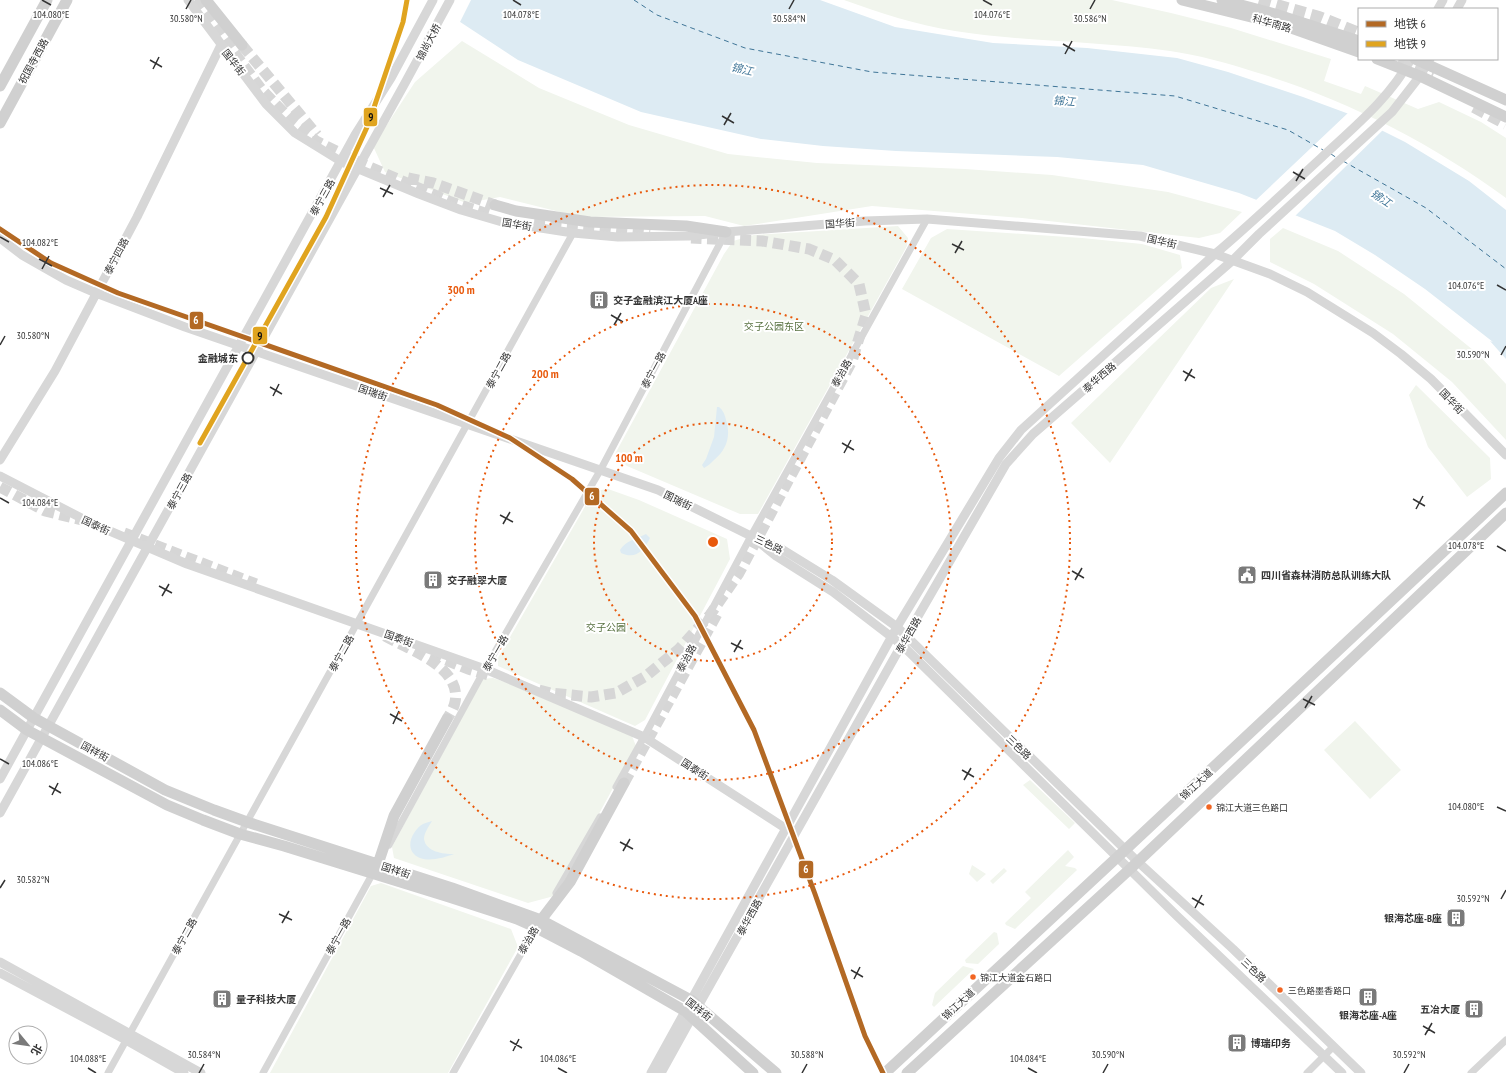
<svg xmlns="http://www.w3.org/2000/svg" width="1506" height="1073" font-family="'PT Sans Narrow','Noto Sans SC',sans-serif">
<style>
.green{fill:#f1f5ed}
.water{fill:#ddebf3}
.pier{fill:#fff}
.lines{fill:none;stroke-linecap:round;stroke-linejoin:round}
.ferry{stroke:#3f7597;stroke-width:1;stroke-dasharray:5 4;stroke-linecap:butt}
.secondary-tunnel{stroke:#d6d6d6;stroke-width:11;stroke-dasharray:11 5.5;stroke-linecap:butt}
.trunk-tunnel{stroke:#d6d6d6;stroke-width:12;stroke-dasharray:12 6;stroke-linecap:butt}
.minor{stroke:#d7d7d7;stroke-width:7}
.tertiary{stroke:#d7d7d7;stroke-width:9}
.secondary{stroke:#d0d0d0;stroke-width:11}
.metro-1-casing{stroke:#fff;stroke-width:8}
.metro-2-casing{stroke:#fff;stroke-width:8}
.metro-1{stroke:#b36924;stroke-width:5}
.metro-2{stroke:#e0a41f;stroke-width:5}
.ticks{fill:none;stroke:#333;stroke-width:1.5}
.ring{fill:none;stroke:#e8590c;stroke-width:2;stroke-dasharray:2 4}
.stop-dot{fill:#fff;stroke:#333;stroke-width:2}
.bus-dot{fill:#f26522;stroke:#fff;stroke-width:1.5}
.labels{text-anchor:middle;stroke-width:4;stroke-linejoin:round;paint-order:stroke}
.bus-label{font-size:9px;fill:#333;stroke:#fff;text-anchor:start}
.street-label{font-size:10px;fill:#333;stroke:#fff}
.poi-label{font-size:10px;font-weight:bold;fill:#333;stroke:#fff;text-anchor:start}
.park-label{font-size:10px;fill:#56703f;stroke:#fff}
.stop-label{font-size:10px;font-weight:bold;fill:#333;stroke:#fff;text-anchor:end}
.water-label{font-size:11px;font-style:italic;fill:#3f7597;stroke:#fff}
.ticks-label{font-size:10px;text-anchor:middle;fill:#333;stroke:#fff;stroke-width:4;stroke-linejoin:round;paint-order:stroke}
.centre{fill:#e8590c;stroke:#fff;stroke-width:2}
.ring-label{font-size:12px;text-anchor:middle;font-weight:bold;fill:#e8590c;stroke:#fff;stroke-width:4;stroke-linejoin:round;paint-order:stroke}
.line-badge{stroke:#fff;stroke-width:1.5}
.badge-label{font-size:11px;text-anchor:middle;font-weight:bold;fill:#fff}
.pale-badge-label{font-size:11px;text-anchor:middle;font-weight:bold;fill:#111}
</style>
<rect width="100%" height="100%" fill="#fff"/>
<!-- green -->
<path class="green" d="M844,0H1112L1171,13L1231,28L1331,59L1324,81L1361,94L1365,86L1418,109L1439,102L1481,122L1506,138V198C1430,142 1345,99 1255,72C1228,63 1198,55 1170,51C1099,41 1026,42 955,31C917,25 880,13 844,0Z
M462,41L539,88L629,125L728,154L817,163L965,169L1052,175L1168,192L1242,212L1220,233L1199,238L1022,218L872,206L744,226L705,216L580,217L500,197L466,203L385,172L373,146L415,82Z
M898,226L908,238L907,246L758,514H740L627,466L615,454L724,254L733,241L754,235Z
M1283,228L1338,251L1404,294L1478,354L1506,384V440L1452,382L1393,334L1314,284L1270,262V239Z
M947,229L1082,238L1142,244L1180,255L1182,268L1059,376L902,289L931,238Z
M1234,279L1110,463L1071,423L1211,288Z
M1416,385L1490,458L1491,479L1467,497L1428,447L1409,395Z
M608,489L639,500L727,539L730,559L645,720L635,726L498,666V658L594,491Z
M493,678L529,690L632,736L636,746L554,896L528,903L394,858L392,847L482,679Z
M1355,721L1401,770L1370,799L1324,750Z
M1030,780L1075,823L1069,829L1023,785Z
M1068,850L1074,857L1065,866L1075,868L1077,870L1015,929L1006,925L1005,923L1031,898L1025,892Z
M972,865L986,874L977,882L969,874Z
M1004,868L1007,871L993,884L990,881Z
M381,883L511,929L518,947L448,1073H270L371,886Z
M994,932L997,933L999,944L978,964L966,963L965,960Z
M963,966L974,969L934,1007L932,1005L935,993Z"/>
<!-- water -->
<path class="water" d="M429,0H820L895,27L993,43L1087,48L1177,58L1228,72L1303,97L1349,114L1405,142L1469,181L1506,210V359L1490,341L1493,342L1425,289L1375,255L1335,231L1239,193L1143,165L1057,157L896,151L823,146L761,139L641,112L518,60L448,14Z
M717,407H719C723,410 725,415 726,420C731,436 727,449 714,460C711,463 708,466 704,468L702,465L706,459L714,437Z
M646,534L650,538C644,550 636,560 621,553L620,550C625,541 638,538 646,534Z
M432,821C429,826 424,833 424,839C426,852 443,854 454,854C443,858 423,864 414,854C405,845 414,829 423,824C425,823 429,822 432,821Z"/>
<!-- pier -->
<path class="pier" d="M427,0H471L459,24Z
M1349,112L1384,129L1294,217L1255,201Z"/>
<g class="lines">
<!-- ferry -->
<path class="ferry" d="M634,0L657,15L745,48L872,72L1175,96L1288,130L1323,150
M1331,154L1337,158
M1343,161L1426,208L1506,269"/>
<!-- secondary-tunnel -->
<path class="secondary-tunnel" d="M195,0L262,90L293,122L316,141L358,162L451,202L491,215
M242,45L317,135
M408,178L433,183L495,205
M534,223L650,234
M0,487L45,511L82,520
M124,533L256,584
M385,636C408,649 462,667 455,702C454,708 450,714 447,719
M431,654L468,669L492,676
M539,690L550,693L591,697L616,693L646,676L679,649L710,615L739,573L852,361L866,315L859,284L835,260L809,249L762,241L691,238
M624,783L717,614"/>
<!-- trunk-tunnel -->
<path class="trunk-tunnel" d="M1259,0L1319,17L1359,33
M1399,59L1434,73
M1474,107L1506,124"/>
<!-- minor -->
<path class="minor" d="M616,787L644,737L751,536L927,219
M389,845L485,669L601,469L726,232
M556,893L600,817
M108,1073L573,233
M263,1073L374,871
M453,1073L538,924
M1307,1073L1333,1047
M1471,1073L1506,1040"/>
<!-- tertiary -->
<path class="tertiary" d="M188,0L266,104L295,133L342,162L419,194L461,210L502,222L573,233L618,237L689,236L726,232L865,221L927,219L1140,236L1215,254L1270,274L1307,292L1373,333L1401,354L1431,379L1506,455
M1438,9L1443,0
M1457,9L1462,0
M0,238L22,255L66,280L96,293L185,327L658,490L751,536L780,548L832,580L897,627L1137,861L1233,949L1361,1073
M0,460L55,371L137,217L221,45
M0,476L91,523L187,564L485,669L644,737L785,828
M760,543L776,556L833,592L902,645L1177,916L1342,1073
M0,779L355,135L391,78L433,0
M0,813L405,83L450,0
M0,962L201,1073
M0,973L126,1040L184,1073
M651,1073L897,627L999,458L1021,430L1215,254C1252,223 1286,190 1321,158C1354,127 1389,99 1411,59
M661,1073L692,1017L906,637L1006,464L1033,434L1233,260L1259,234L1392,112L1420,76L1430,59"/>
<!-- secondary -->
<path class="secondary" d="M206,0L242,45
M1182,0L1280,24L1359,52
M1222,0L1275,14L1359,41
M1377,59L1420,76L1506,117
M1415,59L1506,100
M0,86L47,0
M0,123L67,0
M495,205L516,211L590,222L686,226L726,232
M0,693L34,718L165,790L214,810L247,822L452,888L541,920L691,1000L776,1073
M0,710L27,730L167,805L203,820L240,834L284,846L449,897L517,919L535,927L581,951L685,1011L753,1073
M378,864L394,816L447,719
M541,920L570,882L624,783
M885,1073L1125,850L1506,493
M907,1073L1130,869L1506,513"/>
<!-- metro-1 casing -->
<g class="metro-1-casing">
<path id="metro-1" d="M0,229L51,263L118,293L437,405L510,438L572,479L631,531L695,616L754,730L815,894L865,1036L883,1073"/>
</g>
<!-- metro-2 casing -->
<g class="metro-2-casing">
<path id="metro-2" d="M200,443L326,217L368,125L403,22L407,0"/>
</g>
<!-- metro-1 -->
<use href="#metro-1" class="metro-1"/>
<!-- metro-2 -->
<use href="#metro-2" class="metro-2"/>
</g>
<!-- ticks -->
<path class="ticks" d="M42,0L51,5M513,0L521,5M983,0L992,5M186,9L191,0M789,9L794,0M1090,9L1095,0M1063,44L1075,51M1065,54L1072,41M150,60L162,67M153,69L159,57M722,116L734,123M724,125L731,113M1293,172L1305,179M1296,181L1303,169M380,188L393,194M383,197L390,185M0,237L9,242M952,244L964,250M955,253L962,241M39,259L52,266M42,269L49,256M1497,285L1506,290M611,315L623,322M614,325L621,313M0,345L5,336M1501,355L1506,346M1183,371L1195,378M1185,381L1192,369M270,387L282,394M273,396L279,384M842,443L854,450M844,453L851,440M0,498L9,503M1413,499L1425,506M1416,509L1423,496M500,515L513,522M503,524L510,512M1497,546L1506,551M1072,571L1084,578M1075,580L1082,568M159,586L172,593M162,596L169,584M731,643L743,649M734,652L741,640M1303,699L1315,705M1305,708L1312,696M390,714L402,721M393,724L399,711M0,759L9,764M962,770L974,777M964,780L971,768M49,786L61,793M52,795L58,783M1497,807L1506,811M620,842L633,849M623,851L630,839M0,888L5,880M1192,898L1204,905M1501,899L1506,890M1195,908L1202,895M279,914L292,920M282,923L289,911M851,970L863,977M854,979L860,967M1423,1026L1435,1033M1425,1035L1432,1023M510,1041L522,1048M513,1051L519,1039M88,1068L96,1073M558,1068L567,1073M1028,1068L1037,1073M199,1073L204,1064M802,1073L807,1064M1103,1073L1108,1064M1404,1073L1409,1064"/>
<!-- distance rings -->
<g class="ring">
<circle cx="713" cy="542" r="119"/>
<circle cx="713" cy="542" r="238"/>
<circle cx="713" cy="542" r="357"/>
</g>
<!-- icons -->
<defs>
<g id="building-square" transform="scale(1)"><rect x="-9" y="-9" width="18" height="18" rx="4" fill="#7a7a7a" stroke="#fff"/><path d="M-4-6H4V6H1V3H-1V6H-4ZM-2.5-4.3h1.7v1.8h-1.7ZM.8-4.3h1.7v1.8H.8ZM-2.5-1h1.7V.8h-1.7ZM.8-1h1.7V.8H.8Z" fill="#fff"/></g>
<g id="civic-square" transform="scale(1)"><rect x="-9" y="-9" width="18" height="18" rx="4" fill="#7a7a7a" stroke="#fff"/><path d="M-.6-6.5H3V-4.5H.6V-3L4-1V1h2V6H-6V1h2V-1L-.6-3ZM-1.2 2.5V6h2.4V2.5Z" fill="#fff"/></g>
</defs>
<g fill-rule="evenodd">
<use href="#building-square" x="599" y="300"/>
<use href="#civic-square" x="1247" y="575"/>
<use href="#building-square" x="433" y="580"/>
<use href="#building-square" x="1456" y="918"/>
<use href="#building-square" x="1368" y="997"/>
<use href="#building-square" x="222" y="999"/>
<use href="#building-square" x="1474" y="1009"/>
<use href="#building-square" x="1237" y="1043"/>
</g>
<!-- markers -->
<circle class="stop-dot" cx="248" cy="358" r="5.5"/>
<g class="bus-dot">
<circle cx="1209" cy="807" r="3.5"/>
<circle cx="973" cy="977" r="3.5"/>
<circle cx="1280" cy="990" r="3.5"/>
</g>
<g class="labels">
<!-- bus labels -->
<g class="bus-label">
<text x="1216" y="811">锦江大道三色路口</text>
<text x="980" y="981">锦江大道金石路口</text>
<text x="1288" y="994">三色路墨香路口</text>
</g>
<!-- street labels -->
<g class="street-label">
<text transform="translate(1272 23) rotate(16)" y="4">科华南路</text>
<text transform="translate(428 42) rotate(-62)" y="4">锦尚大桥</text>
<text transform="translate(33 61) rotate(-61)" y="4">祝国寺西路</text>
<text transform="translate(234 62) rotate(52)" y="4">国华街</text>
<text transform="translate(322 197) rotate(-61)" y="4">泰宁三路</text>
<text transform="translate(840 223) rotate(-4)" y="4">国华街</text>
<text transform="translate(517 224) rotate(9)" y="4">国华街</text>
<text transform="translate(1162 241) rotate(13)" y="4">国华街</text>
<text transform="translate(116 256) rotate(-62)" y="4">泰宁四路</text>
<text transform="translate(498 370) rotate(-61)" y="4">泰宁二路</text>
<text transform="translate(653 370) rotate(-62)" y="4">泰宁一路</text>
<text transform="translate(841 373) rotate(-61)" y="4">泰治路</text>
<text transform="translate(1099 377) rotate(-41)" y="4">泰华西路</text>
<text transform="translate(373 392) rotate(19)" y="4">国瑞街</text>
<text transform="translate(1452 401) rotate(46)" y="4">国华街</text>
<text transform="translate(179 491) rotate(-61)" y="4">泰宁三路</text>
<text transform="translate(678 500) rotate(26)" y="4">国瑞街</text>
<text transform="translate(96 525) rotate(25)" y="4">国泰街</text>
<text transform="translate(769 544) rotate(25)" y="4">三色路</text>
<text transform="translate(908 635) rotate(-60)" y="4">泰华西路</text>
<text transform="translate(399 638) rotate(20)" y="4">国泰街</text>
<text transform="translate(341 653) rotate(-61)" y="4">泰宁二路</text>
<text transform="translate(495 653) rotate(-60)" y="4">泰宁一路</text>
<text transform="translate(686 658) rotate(-62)" y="4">泰治路</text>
<text transform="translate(1019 747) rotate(44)" y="4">三色路</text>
<text transform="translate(95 751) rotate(28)" y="4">国祥街</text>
<text transform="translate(695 769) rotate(33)" y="4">国泰街</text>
<text transform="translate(1196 784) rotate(-43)" y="4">锦江大道</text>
<text transform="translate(396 870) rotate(18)" y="4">国祥街</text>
<text transform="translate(749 917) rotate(-61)" y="4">泰华西路</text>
<text transform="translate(184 936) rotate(-61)" y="4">泰宁二路</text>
<text transform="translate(338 936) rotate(-61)" y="4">泰宁一路</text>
<text transform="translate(528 940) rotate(-59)" y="4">泰治路</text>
<text transform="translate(1254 970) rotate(44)" y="4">三色路</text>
<text transform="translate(958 1004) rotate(-43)" y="4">锦江大道</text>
<text transform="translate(699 1009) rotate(38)" y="4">国祥街</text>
</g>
<!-- poi labels -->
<g class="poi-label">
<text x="613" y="304">交子金融滨江大厦A座</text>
<text x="1261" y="579">四川省森林消防总队训练大队</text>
<text x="447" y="584">交子融翠大厦</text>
<text x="1442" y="922" text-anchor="end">银海芯座-B座</text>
<text x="236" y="1003">量子科技大厦</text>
<text x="1460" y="1013" text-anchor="end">五冶大厦</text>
<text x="1368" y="1019" text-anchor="middle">银海芯座-A座</text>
<text x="1251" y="1047">博瑞印务</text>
</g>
<!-- park labels -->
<g class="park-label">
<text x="774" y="330">交子公园东区</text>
<text x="606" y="631">交子公园</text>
</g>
<!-- stop labels -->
<g class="stop-label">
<text x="238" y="362">金融城东</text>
</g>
<!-- water labels -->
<g class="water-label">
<text transform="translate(742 69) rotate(13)" y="4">锦江</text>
<text transform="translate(1064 101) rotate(4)" y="4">锦江</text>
<text transform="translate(1381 198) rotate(34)" y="4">锦江</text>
</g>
</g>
<g class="ticks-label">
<text x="51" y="18">104.080°E</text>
<text x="521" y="18">104.078°E</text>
<text x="992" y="18">104.076°E</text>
<text x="186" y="22">30.580°N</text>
<text x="789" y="22">30.584°N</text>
<text x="1090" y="22">30.586°N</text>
<text x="40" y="246">104.082°E</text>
<text x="1466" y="289">104.076°E</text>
<text x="33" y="339">30.580°N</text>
<text x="1473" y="358">30.590°N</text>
<text x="40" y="506">104.084°E</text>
<text x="1466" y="549">104.078°E</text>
<text x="40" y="767">104.086°E</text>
<text x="1466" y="810">104.080°E</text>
<text x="33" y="883">30.582°N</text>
<text x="1473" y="902">30.592°N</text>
<text x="204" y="1058">30.584°N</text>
<text x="807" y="1058">30.588°N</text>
<text x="1108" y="1058">30.590°N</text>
<text x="1409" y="1058">30.592°N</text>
<text x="88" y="1062">104.088°E</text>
<text x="558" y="1062">104.086°E</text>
<text x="1028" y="1062">104.084°E</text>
</g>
<circle cx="713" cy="542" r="6" class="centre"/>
<g class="ring-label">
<text x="461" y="294">300 m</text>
<text x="545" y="378">200 m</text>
<text x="629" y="462">100 m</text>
</g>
<g class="line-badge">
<rect x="363" y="107" width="15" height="20" rx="4" fill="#e0a41f"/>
<rect x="189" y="311" width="15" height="19" rx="4" fill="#b36924"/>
<rect x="252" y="326" width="16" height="19" rx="4" fill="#e0a41f"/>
<rect x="584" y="487" width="16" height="19" rx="4" fill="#b36924"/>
<rect x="798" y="860" width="16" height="19" rx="4" fill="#b36924"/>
</g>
<g class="badge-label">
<text x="196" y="324">6</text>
<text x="592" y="500">6</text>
<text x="806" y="873">6</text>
</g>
<g class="pale-badge-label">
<text x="371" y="121">9</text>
<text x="260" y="340">9</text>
</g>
<!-- legend -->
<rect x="1358" y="8" width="140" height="52" fill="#ffffff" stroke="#adadad"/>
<rect x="1366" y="21" width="20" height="6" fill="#b36924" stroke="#adadad"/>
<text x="1394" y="28" font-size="12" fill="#333333">地铁 6</text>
<rect x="1366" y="41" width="20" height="6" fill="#e0a41f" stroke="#adadad"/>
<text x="1394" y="48" font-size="12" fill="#333333">地铁 9</text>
<!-- north arrow -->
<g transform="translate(28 1045) rotate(119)"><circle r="19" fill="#ffffff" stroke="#adadad"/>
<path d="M0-3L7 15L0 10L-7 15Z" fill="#7a7a7a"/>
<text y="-6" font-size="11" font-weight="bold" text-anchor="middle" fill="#333333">北</text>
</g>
</svg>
